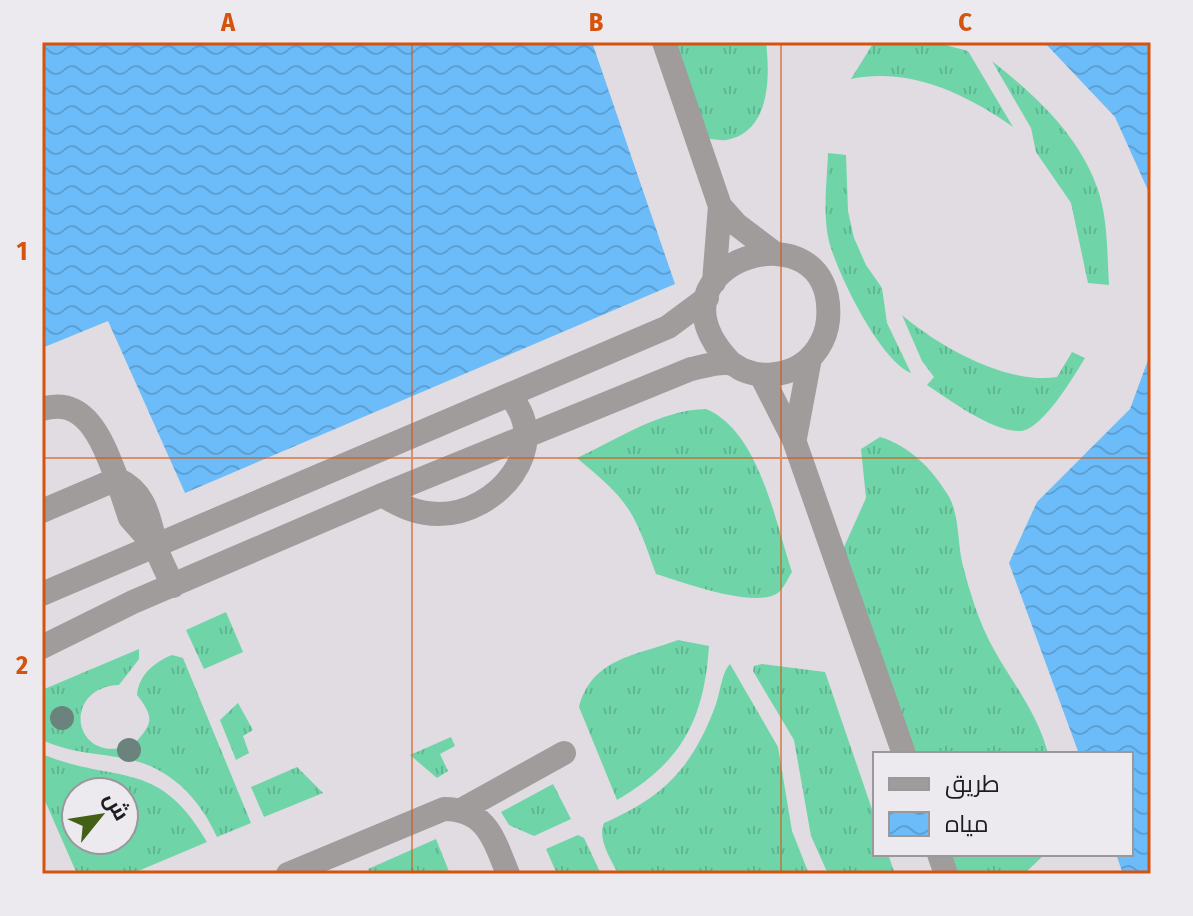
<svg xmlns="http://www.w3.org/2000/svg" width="1193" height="916" font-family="'Fira Sans Condensed',Cairo,sans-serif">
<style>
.grass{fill:url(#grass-tufts);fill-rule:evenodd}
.water{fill:url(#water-waves)}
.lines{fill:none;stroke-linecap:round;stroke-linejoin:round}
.minor{stroke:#9f9c9b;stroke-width:24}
.tree{fill:#6b837c}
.grid{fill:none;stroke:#d4530e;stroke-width:2;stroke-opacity:0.55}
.neatline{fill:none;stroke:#d4530e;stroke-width:3}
.grid-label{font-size:26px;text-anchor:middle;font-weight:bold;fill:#d4530e}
</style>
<defs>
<pattern id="grass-tufts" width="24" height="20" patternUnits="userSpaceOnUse" patternTransform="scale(2)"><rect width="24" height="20" fill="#6fd5a9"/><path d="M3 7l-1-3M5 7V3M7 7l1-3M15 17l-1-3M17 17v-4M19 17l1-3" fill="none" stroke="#60b691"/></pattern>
<pattern id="water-waves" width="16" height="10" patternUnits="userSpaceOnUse" patternTransform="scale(2)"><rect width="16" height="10" fill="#6bbcf9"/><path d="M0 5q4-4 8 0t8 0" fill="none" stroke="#5ca1d5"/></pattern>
</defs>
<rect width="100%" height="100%" fill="#e0dce1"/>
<!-- grass -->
<path class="grass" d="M670,42H766C770,76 771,132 726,140C719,141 708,138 701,137Z
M874,42H934L968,51L1013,127C966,94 910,67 851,79Z
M992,61C1035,95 1078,134 1097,187C1108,217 1107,253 1109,285L1088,283L1071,203L1036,152L1031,128Z
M828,153L846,155L848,211L854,238L866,265L882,288L887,323L911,373C880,360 840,278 830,245C822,217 827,181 828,153Z
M902,315C938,346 1007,385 1057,377L1072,352L1085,358C1074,376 1043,429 1021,431C994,433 948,399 927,385L934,377L922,361Z
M706,409C759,431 775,521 792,572C788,578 784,588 778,593C754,609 682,582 656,574C633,509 630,502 577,458C618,439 660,410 706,409Z
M880,437C910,446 932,469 948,495C960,515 957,543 963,566C970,593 979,622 992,646C1012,683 1038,713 1048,754H906L840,556L866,498L861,449Z
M226,612L243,652L204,669L186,630Z
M678,640L709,646C704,720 682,762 617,800L579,707C592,658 635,656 678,640Z
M139,649V659L119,685C61,687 71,767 133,745C153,724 155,718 137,695C139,674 155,662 172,655L183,658L251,823L217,837C200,799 170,767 127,759C98,753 69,753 42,740V690Z
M730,664L778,747L792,831L809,874H618C611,859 597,839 604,823C664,797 693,767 716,704C720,693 722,672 730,664Z
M762,664L825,672L875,818V854H888L895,874H828L811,836L794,740L753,671L754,666Z
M238,703L253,730L243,736L249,753L236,760L220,720Z
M451,737L455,746L440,754L448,771L437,778L410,755Z
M42,754C117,785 158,757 207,842L131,874H77L42,794ZM76,792H124V840H76Z
M297,767L323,793L264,817L251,787Z
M553,784L571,819L534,836L509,825L501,812Z
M578,835L584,838L601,874H557L546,849Z
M436,839L450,874H370L368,869Z
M941,854H1045L1024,874H948Z"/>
<!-- water -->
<path class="water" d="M42,42H592L675,284L185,493L108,321L42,348Z
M1044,42H1151V197L1115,117Z
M1151,352V874H1123L1116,854H1131V754H1079L1009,563L1037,502L1130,409Z"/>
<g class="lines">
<!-- minor -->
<path class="minor" d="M664,42L720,206L714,282
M720,206L736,224L773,252
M761,375L794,440L904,754
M42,409C88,395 104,446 117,479L42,511
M795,438L810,358
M117,479C148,493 149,521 157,550C161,562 168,574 173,586
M117,479L130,518L156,547
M382,495C400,506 417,514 439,514C497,514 554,447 510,396
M42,594L668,327L707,298
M42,647L133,602L382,495L691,369C702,367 715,362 727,363C733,363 737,367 743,370C759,377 780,376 796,368C814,359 826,340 828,320C838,200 634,261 730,362
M463,809L564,753
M939,854L946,874
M288,874L444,809C487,809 494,840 508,874"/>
</g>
<!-- trees -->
<g class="tree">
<circle cx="62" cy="718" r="12"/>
<circle cx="129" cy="750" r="12"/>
</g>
<!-- grid -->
<path class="grid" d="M412,42V874M781,42V874M42,458H1151"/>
<!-- border -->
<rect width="1193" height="916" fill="none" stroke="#edeaef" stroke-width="88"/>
<!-- legend -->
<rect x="873" y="752" width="260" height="104" fill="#edeaef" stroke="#9a989b" stroke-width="2"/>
<rect x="889" y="778" width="40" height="12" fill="#9f9c9b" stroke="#9a989b" stroke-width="2"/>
<text x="945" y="792" font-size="24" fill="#1d1c1e">طريق</text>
<rect x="889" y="812" width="40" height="24" fill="url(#water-waves)" stroke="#9a989b" stroke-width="2"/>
<text x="945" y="832" font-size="24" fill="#1d1c1e">مياه</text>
<!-- north arrow -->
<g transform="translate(100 816) rotate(60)"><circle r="38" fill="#edeaef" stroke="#9a989b" stroke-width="2"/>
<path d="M0-6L14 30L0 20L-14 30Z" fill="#426115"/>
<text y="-12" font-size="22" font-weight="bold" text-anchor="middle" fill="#1d1c1e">ش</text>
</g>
<rect x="44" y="44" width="1105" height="828" class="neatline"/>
<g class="grid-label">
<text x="228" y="31">A</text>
<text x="596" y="31">B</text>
<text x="965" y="31">C</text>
<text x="22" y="260">1</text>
<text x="22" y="674">2</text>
</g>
</svg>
